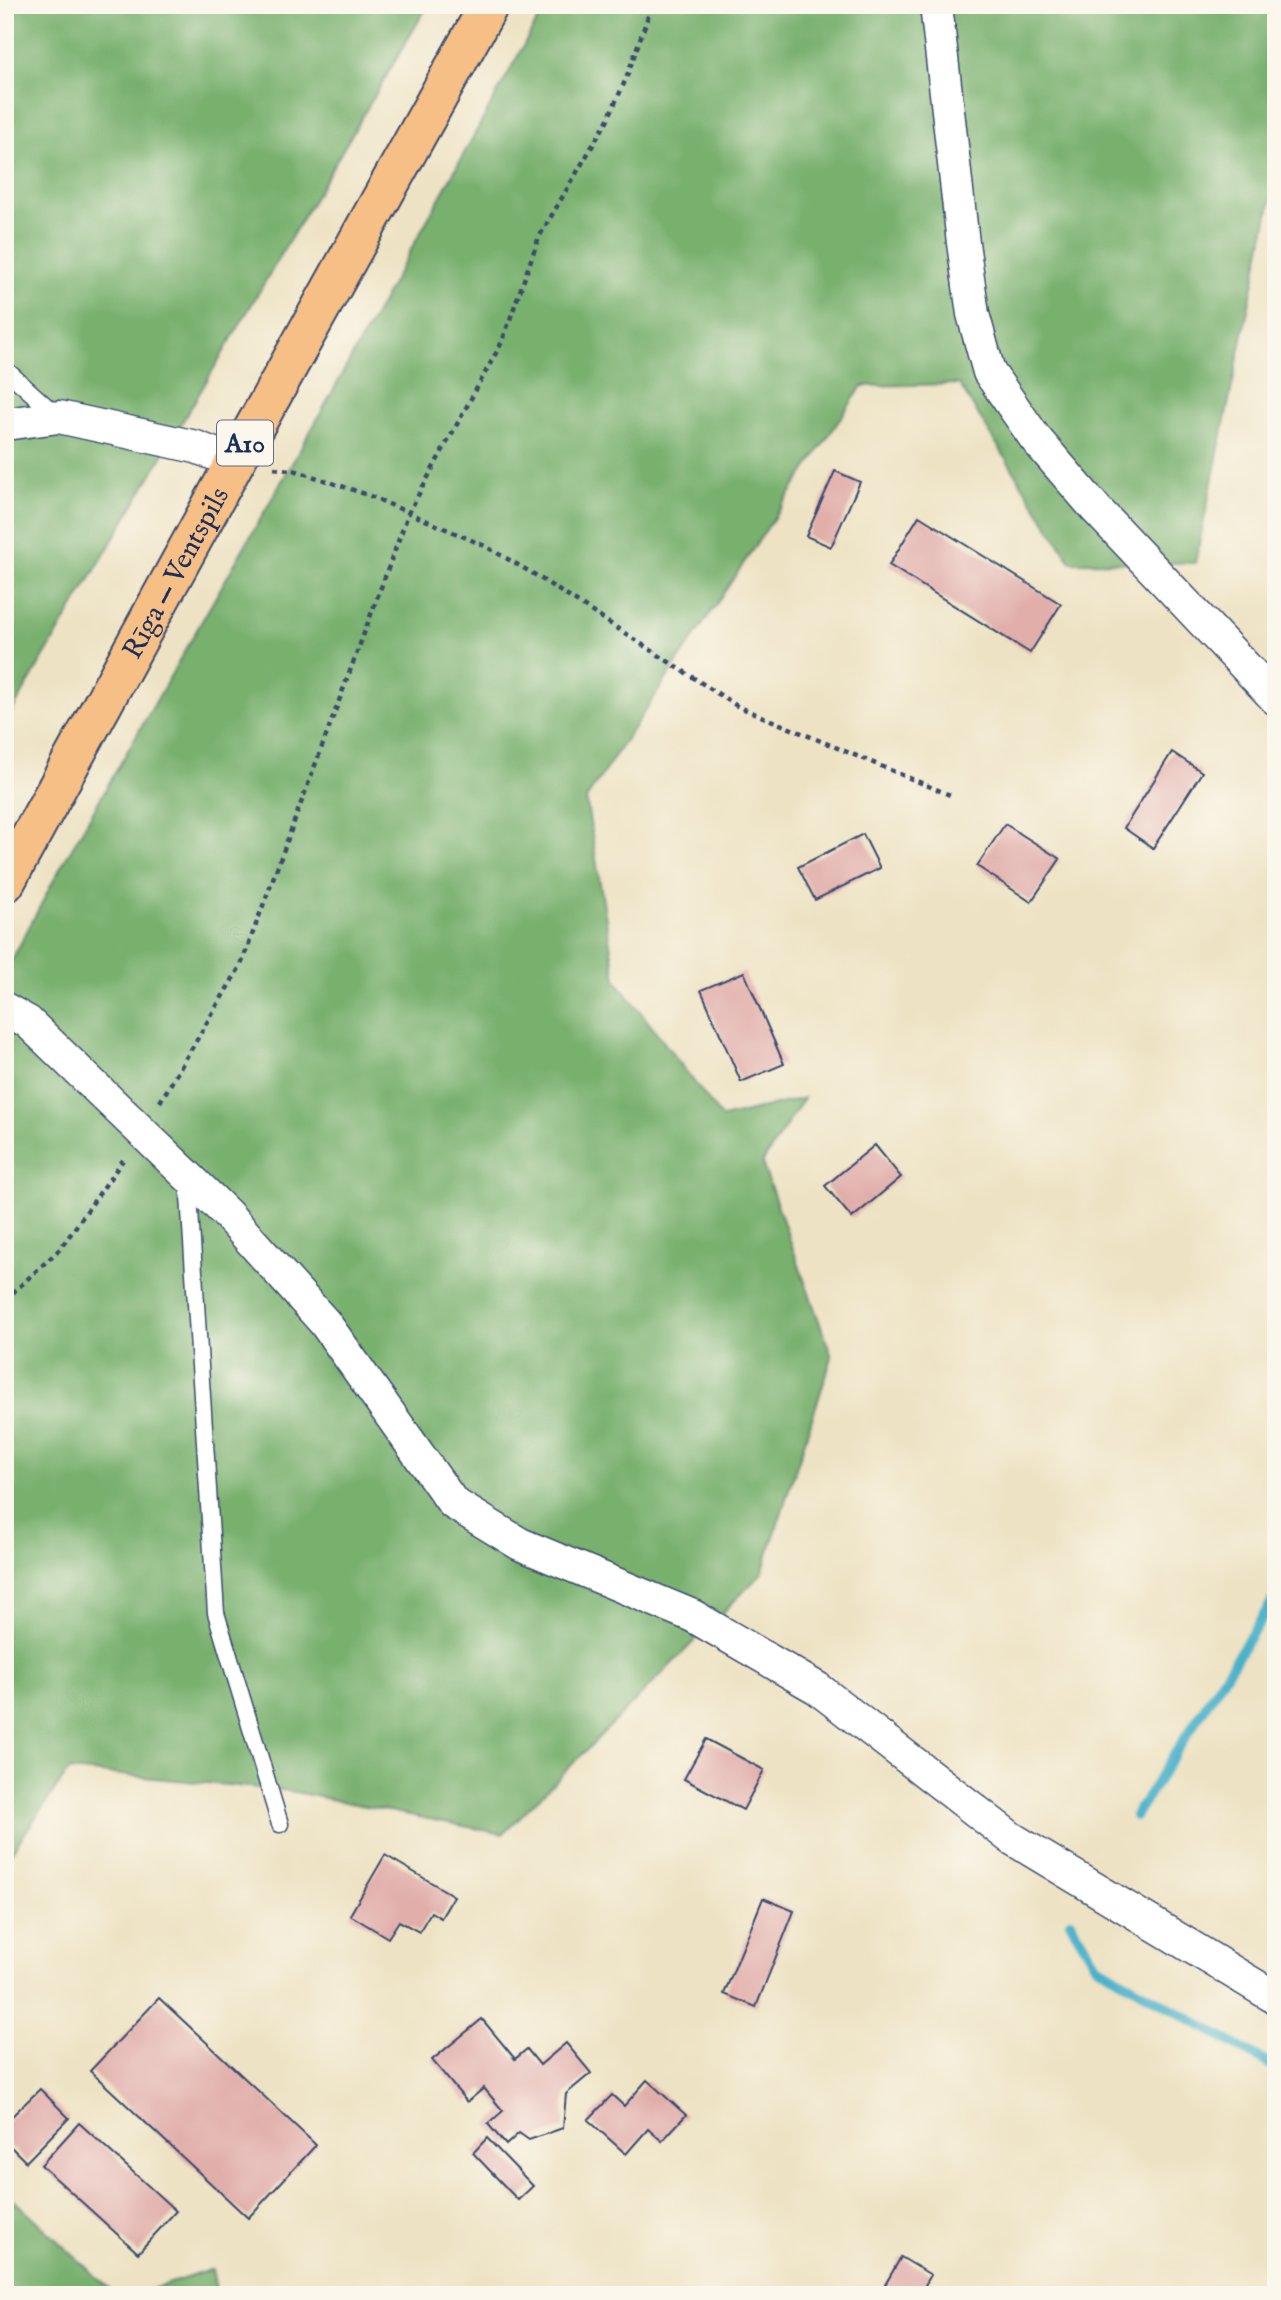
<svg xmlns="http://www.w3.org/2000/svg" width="1281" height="2300" font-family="'IM FELL English',serif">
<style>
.forest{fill:#78b06e;stroke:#4a7066;stroke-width:2}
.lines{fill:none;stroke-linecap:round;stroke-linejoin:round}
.stream{stroke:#4ab1c9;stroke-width:10}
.building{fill:#e1aeaa}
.service-casing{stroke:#3a4a6d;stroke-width:19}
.minor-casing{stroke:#3a4a6d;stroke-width:35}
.trunk-casing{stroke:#3a4a6d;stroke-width:42}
.path{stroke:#3a4a6d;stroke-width:4.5;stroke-dasharray:5 5;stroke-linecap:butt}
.service{stroke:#fff;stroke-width:16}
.minor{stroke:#fff;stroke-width:32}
.trunk{stroke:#f5bf86;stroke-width:38}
.labels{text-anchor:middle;stroke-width:7;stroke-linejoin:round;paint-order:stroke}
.shield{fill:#fbf7ec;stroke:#5e6b89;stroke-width:2}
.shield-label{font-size:26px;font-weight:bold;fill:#1b2f5e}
.street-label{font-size:28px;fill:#1b2f5e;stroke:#fbf7ec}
</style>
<rect width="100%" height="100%" fill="#fbf7ec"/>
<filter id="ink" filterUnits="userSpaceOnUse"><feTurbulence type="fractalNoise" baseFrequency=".0143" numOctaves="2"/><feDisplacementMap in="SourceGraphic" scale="14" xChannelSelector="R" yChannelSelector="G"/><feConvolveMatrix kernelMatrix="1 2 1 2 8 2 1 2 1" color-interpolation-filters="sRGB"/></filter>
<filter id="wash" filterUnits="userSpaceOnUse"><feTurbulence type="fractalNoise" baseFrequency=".00686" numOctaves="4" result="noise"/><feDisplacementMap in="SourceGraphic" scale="28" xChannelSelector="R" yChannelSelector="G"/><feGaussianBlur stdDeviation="1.57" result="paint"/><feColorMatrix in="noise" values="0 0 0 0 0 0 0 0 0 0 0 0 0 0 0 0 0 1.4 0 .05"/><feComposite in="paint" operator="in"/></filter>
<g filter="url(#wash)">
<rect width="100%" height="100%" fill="#ede2c3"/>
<!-- forest -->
<path class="forest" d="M5,5H428L5,723Z
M546,5H1276V176L1195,563L1071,562L959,384L862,386L586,799L616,980L722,1118L804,1098L762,1163L832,1357L762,1573L503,1834L290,1791L69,1770L5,1861V973L56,876L318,418Z
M5,2192L116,2295H5Z
M212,2269L217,2295H135Z"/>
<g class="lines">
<!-- stream -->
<path class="stream" d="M1135,1816L1276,1596
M1070,1922L1097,1966L1276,2068"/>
</g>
<g id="blocks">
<!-- building -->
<path class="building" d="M835,471L860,482L831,547L806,536Z
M919,516L1061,604L1030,653L889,565Z
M1172,752L1202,772L1153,848L1124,828Z
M1005,824L1060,859L1031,902L977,866Z
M863,834L880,868L815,900L798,867Z
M744,972L784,1064L741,1082L701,990Z
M875,1145L901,1177L852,1218L825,1186Z
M706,1739L764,1770L743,1810L684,1779Z
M385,1855L454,1896L441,1918L431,1912L419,1932L399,1921L388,1938L350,1915Z
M763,1898L794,1911L756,2007L724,1994Z
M159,1998L316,2145L248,2218L90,2071Z
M482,2019L515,2059L527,2049L540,2065L566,2043L591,2073L566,2094L563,2128L529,2140L519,2133L506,2145L488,2124L503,2111L484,2088L467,2102L432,2060Z
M647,2080L686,2115L662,2141L648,2129L626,2154L588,2120L612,2095L624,2106Z
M40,2089L69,2118L26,2162L5,2141V2123Z
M79,2123L176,2211L138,2253L41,2165Z
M487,2138L533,2186L518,2200L473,2153Z
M901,2257L931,2275L919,2295H902L885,2285Z"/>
</g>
</g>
<g filter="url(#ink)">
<use href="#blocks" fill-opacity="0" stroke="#3a4a6d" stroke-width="2"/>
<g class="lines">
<!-- service casing -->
<g class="service-casing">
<path id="service" d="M5,369L57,416
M188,1180L216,1613L280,1824"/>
</g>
<!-- minor casing -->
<g class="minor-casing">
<path id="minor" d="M936,5L963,243L973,314L989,372L1035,438L1096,509L1276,699
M5,424L59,417L196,447L235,462
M5,1009L28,1022L226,1213L325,1323L453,1503L520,1544L693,1616L817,1688L1011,1838L1276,1998"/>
</g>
<!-- trunk casing -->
<g class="trunk-casing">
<g id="trunk">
<path id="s1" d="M5,883L235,462L489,5"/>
</g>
</g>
<!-- path -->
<path class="path" d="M274,468L297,471L368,495L485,546L532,573L737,706L950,795
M160,1102L241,965L409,512L502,342L539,237L607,121L626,79L652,5
M5,1300L60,1249L123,1160"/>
<!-- service -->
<use href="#service" class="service"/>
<!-- minor -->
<use href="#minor" class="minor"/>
<!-- trunk -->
<use href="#trunk" class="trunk"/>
</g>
</g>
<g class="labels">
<!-- shield labels -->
<rect class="shield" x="217" y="420.5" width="56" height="45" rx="5"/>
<g class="shield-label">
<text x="245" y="452">A10</text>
</g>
<!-- street labels -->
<g class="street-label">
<text dy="10" stroke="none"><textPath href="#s1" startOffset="354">Rīga — Ventspils</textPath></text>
</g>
</g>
<!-- margin -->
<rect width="1281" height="2300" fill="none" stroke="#fbf7ec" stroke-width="28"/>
</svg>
